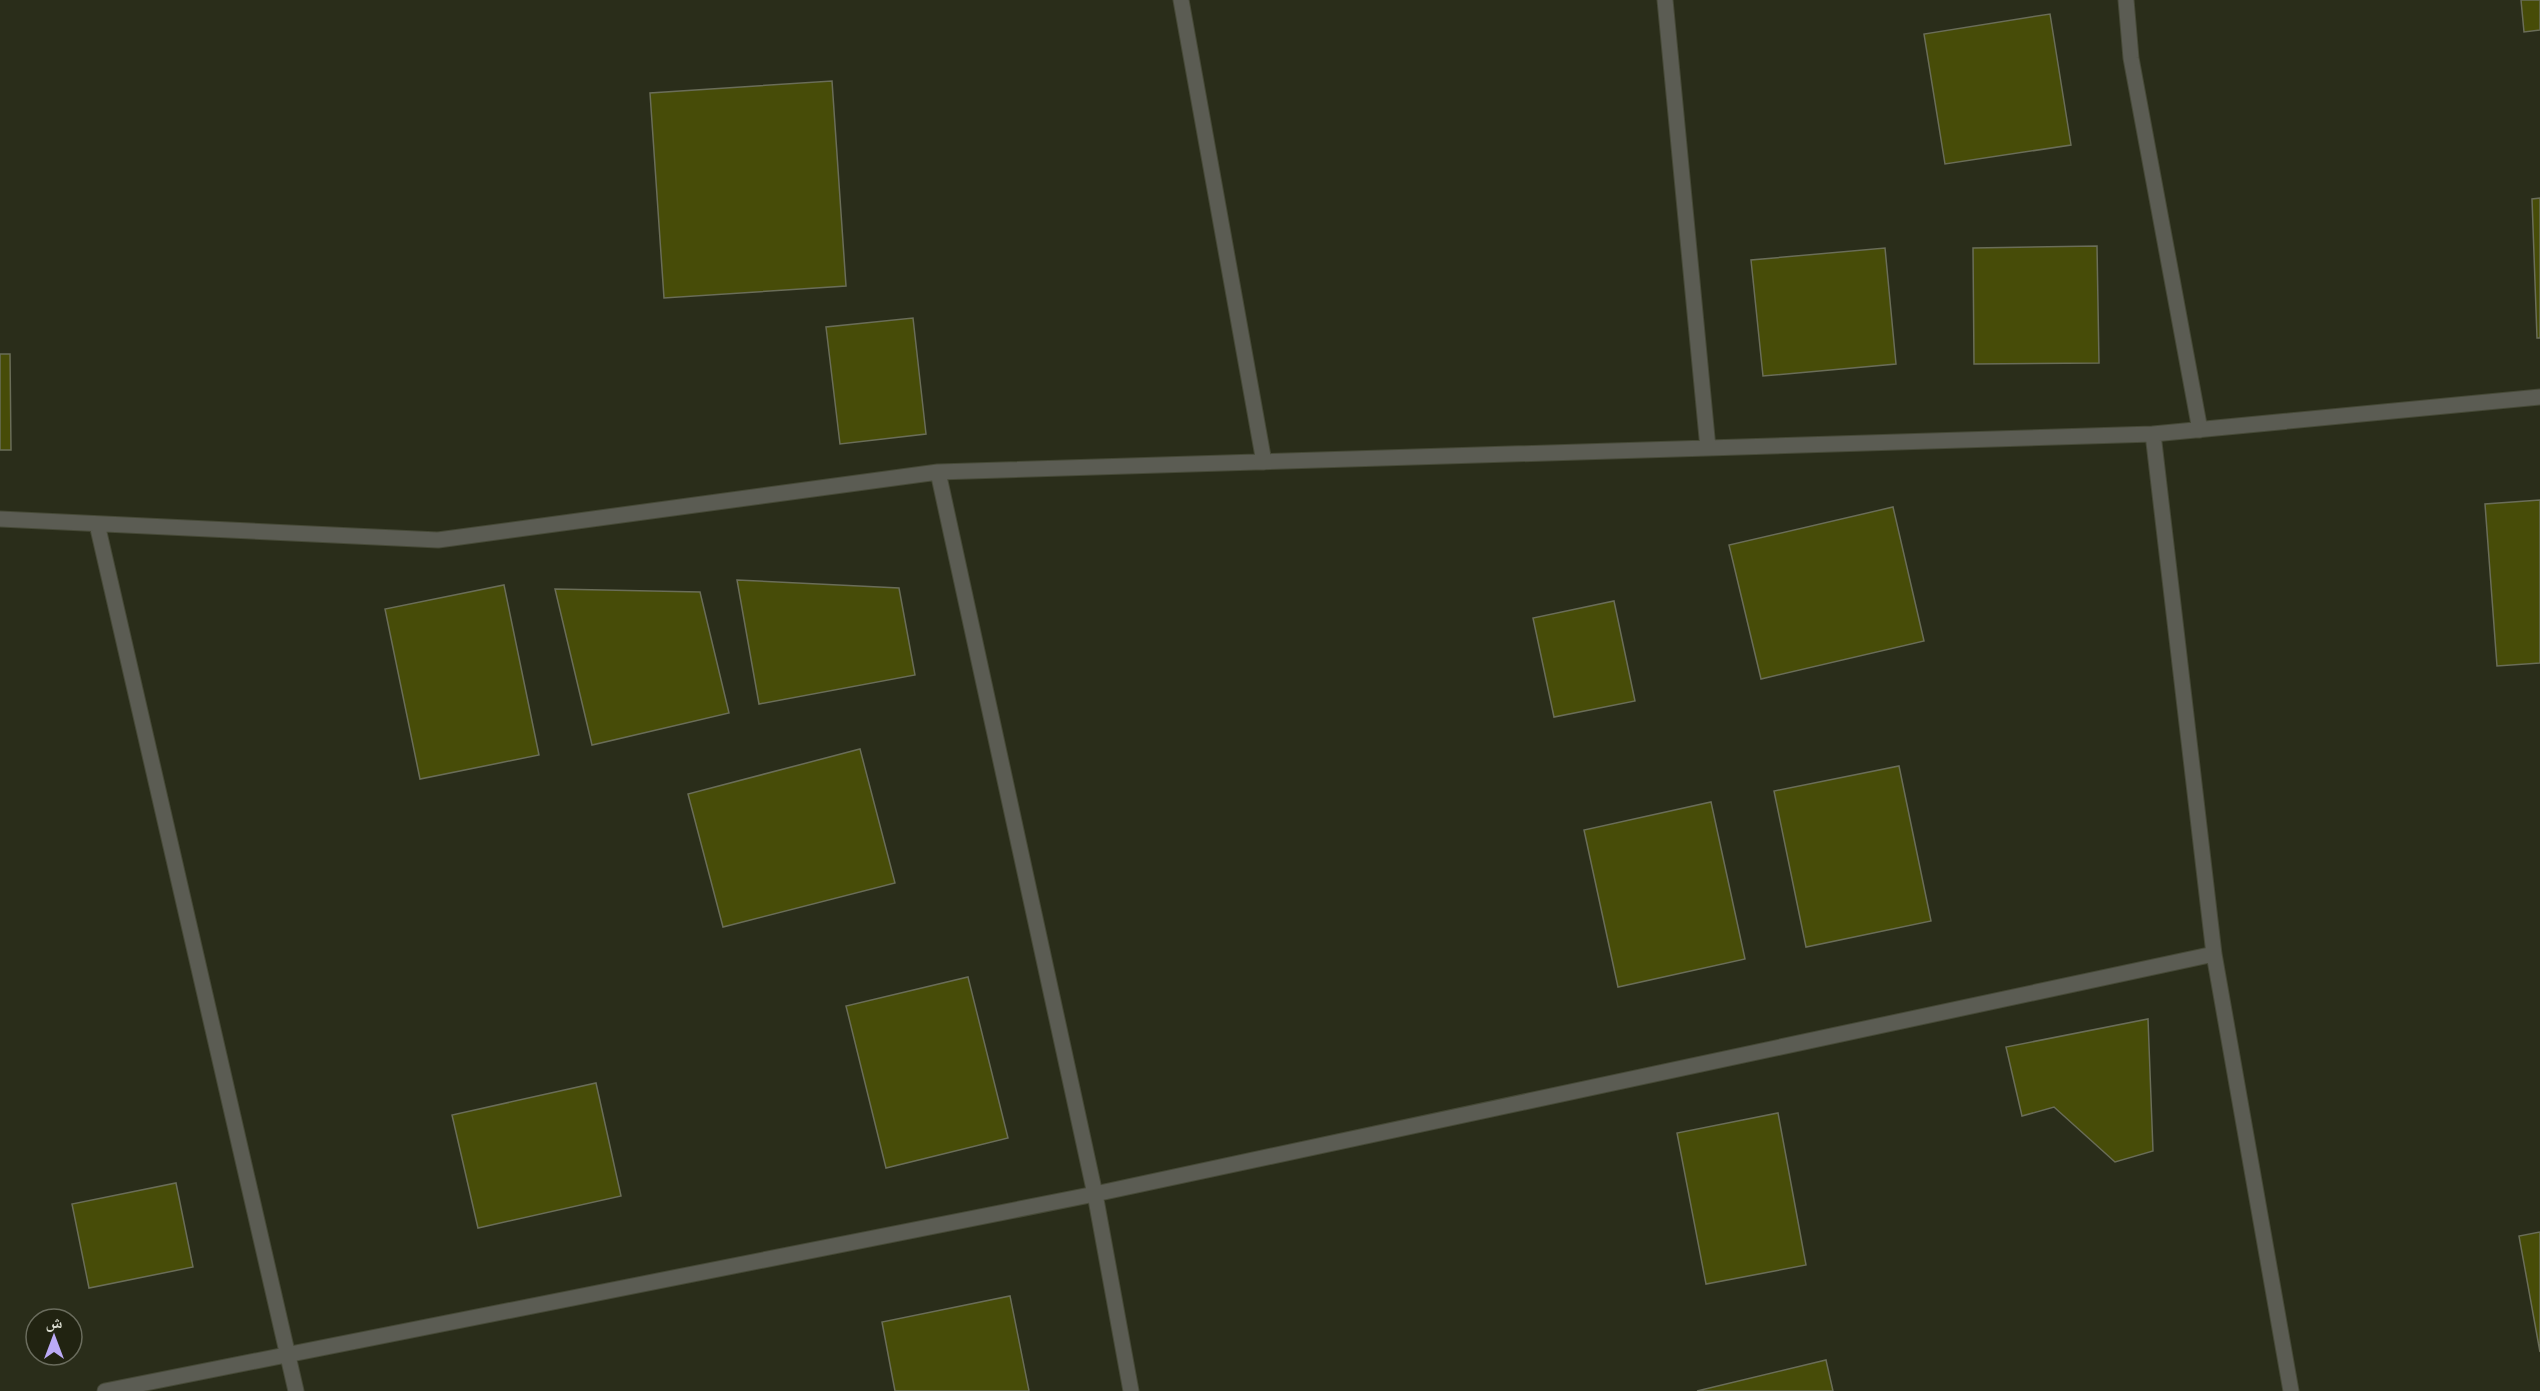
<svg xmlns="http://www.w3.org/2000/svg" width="2540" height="1391" font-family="'Source Sans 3','Noto Naskh Arabic',sans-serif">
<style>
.building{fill:#474c08;stroke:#6a6d58;stroke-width:1.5}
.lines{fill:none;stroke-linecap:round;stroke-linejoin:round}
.minor-casing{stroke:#464937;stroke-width:17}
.minor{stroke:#5b5c53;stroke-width:15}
</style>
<rect width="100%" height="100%" fill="#2a2d1a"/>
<!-- building -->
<path class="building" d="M2521,0H2540V30L2524,32Z
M2050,14L2071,145L1945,164L1924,34Z
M832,81L846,286L664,298L650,93Z
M2540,198V338H2537L2532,199Z
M2097,246L2099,363L1974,364L1973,248Z
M1885,248L1896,364L1763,376L1751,260Z
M913,318L926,434L840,444L826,327Z
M0,354H10L11,450H0Z
M2540,500V663L2497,666L2485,504Z
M1893,507L1924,641L1761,679L1729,545Z
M737,580L899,588L915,675L759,704Z
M504,585L539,755L420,779L385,609Z
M555,589L700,592L729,713L592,745Z
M1614,601L1635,701L1554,717L1533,618Z
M860,749L895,883L723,927L688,794Z
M1899,766L1931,921L1806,947L1774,791Z
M1711,802L1745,959L1618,987L1584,830Z
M968,977L1008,1138L886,1168L846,1006Z
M2148,1019L2153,1151L2115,1162L2054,1107L2022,1116L2006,1047Z
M596,1083L621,1196L478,1228L452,1115Z
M1778,1113L1806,1265L1706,1284L1677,1133Z
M176,1183L193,1267L89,1288L72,1204Z
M2540,1232V1352L2519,1236Z
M1010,1296L1029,1391H895L882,1322Z
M1826,1360L1833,1391H1697Z"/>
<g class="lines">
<!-- minor casing -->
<g class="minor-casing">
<path id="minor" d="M1181,0L1264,462
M1665,0L1708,448
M2126,0L2131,58L2200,430
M2153,434L2214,954L2291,1391
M938,472L1095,1194L1131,1391
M0,519L438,540L938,472L2153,434L2540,397
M97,524L296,1391
M105,1391L1095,1194L2214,954"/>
</g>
<!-- minor -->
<use href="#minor" class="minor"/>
</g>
<!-- north arrow -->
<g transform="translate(54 1337)"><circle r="28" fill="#212311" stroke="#6a6c5d" stroke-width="1.5"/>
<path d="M0-4.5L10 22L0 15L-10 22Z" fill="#bbaaf6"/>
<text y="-9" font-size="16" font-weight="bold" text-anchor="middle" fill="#d8dace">ش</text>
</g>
</svg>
